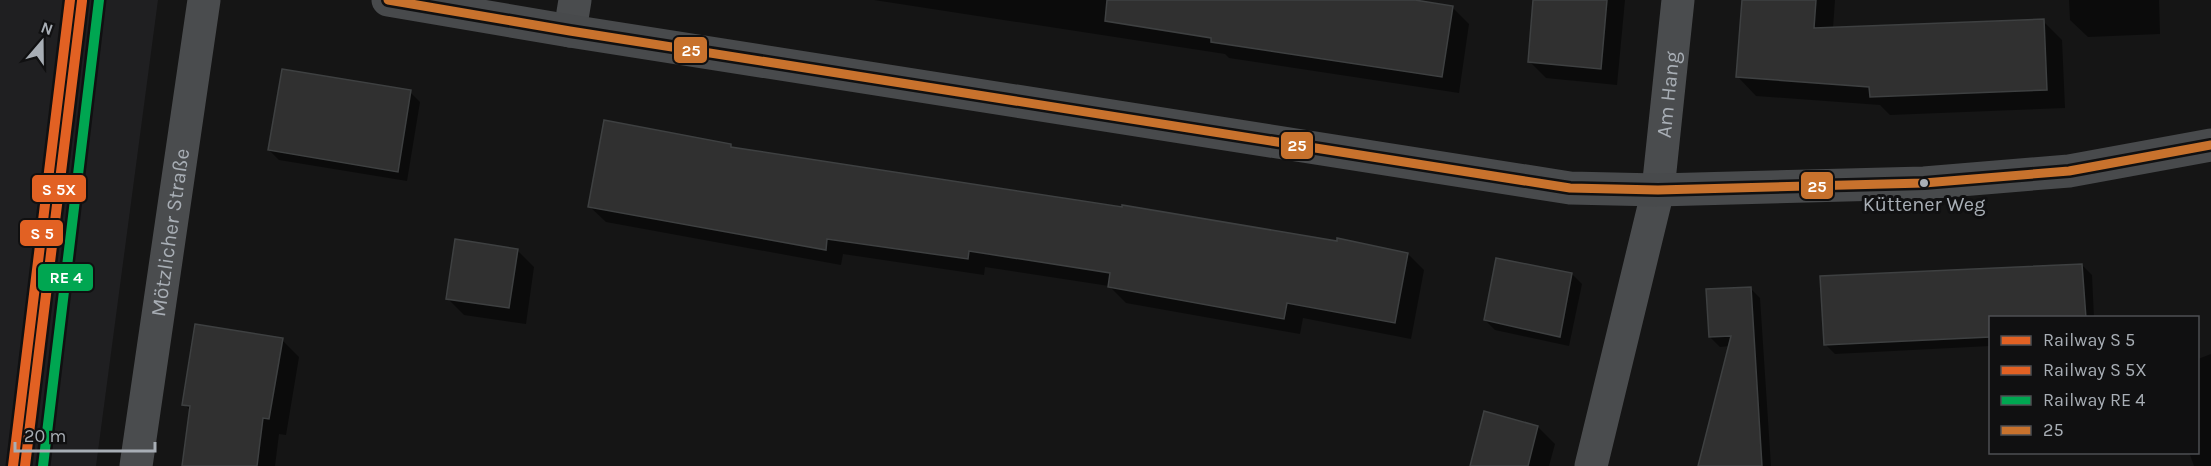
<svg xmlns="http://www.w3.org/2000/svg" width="2211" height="466" font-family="Karla,sans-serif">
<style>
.built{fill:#1f1f21}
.shadow{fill:#0007}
.building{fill:#303030;stroke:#3e4041;stroke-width:1.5}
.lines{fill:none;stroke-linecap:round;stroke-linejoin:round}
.street{stroke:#4a4c4e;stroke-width:33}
.secondary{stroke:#484a4c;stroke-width:33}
.bus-1-casing{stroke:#101011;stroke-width:14}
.bus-1{stroke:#c8722d;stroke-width:9}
.rail-1-casing{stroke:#101011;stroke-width:15}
.rail-2-casing{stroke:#101011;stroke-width:15}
.rail-3-casing{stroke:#101011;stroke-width:15}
.rail-1{stroke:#e26123;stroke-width:10}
.rail-2{stroke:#e26123;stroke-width:10}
.rail-3{stroke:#00a651;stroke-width:10}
.bus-dot{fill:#a8aeb5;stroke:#101011;stroke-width:2}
.labels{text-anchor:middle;stroke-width:6;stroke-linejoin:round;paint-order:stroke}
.bus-label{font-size:20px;fill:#a8aeb5;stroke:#101011}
.street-label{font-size:21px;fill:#a8aeb5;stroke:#101011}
.line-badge{stroke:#101011;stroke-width:2}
.badge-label{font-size:16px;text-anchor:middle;font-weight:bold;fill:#fff}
</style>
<rect width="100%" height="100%" fill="#151515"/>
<!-- built -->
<path class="built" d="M0,0H158L96,466H0Z"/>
<!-- shadow -->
<path class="shadow" d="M874,0H1405L1452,7L1469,24L1459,93L1229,58L1225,54Z
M1535,0H1625L1617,85L1546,78L1529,61Z
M1743,0H1835L1833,28L2043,21L2062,40L2065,108L1890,115L1880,105L1756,96L1738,77Z
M2069,0H2159L2160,34L2088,37L2070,20Z
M410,92L420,102L407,181L279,160L269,150Z
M730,145L734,149L1408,254L1424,270L1411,339L1303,318L1300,334L1126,303L1109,286L985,267L984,275L843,254L841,265L606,222L589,206Z
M517,250L534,267L526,324L464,315L447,298Z
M2082,265L2092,275L2094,318H1990V346L1835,354L1825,344Z
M1572,274L1582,284L1569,346L1495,330L1485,320Z
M1750,288L1760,298L1771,466H1700L1730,346L1720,347L1710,337Z
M282,340L299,357L286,435L279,434L275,466H184L191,411L184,404Z
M2211,354V466H2194L2189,452H2198V359Z
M1538,427L1555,444L1549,466H1471Z"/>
<!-- building -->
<path class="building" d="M1107,0H1415L1453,6L1442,77L1211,42V38L1105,21Z
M1533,0H1607L1601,69L1528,62Z
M1742,0H1816L1814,28L2044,19L2047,90L1870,97L1869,87L1736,77Z
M282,69L411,90L398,172L268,150Z
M604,120L731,144V147L1122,207V205L1337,241V238L1408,253L1395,323L1287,303L1284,319L1108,287L1110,273L969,251L968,259L827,239L826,250L588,207Z
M455,239L518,249L509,308L446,299Z
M1496,258L1572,273L1560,337L1484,320Z
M2082,264L2086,318H1990V337L1824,345L1820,276Z
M1751,287L1762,466H1698L1731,336L1709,337L1706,289Z
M195,324L283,338L269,419L263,418L257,466H182L190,406L182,405Z
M1484,411L1538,426L1528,466H1470Z"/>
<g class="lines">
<!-- street -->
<g class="street">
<path d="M570,31L575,0"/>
<path id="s1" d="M136,466L204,0"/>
<path id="s2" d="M1591,466L1658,190L1678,0"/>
</g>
<!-- secondary -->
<path class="secondary" d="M388,0L570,31L1570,188L1658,190L1924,183L2069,171L2211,145"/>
<!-- bus-1 casing -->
<g class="bus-1-casing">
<path id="bus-1" d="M388,0L570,31L1570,188L1658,190L1924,183L2069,171L2211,145"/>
</g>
<!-- bus-1 -->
<use href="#bus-1" class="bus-1"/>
<!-- rail-1 casing -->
<g class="rail-1-casing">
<path id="rail-1" d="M13,466L70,0"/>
</g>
<!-- rail-2 casing -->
<g class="rail-2-casing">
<path id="rail-2" d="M25,466L82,1"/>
</g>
<!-- rail-3 casing -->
<g class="rail-3-casing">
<path id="rail-3" d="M43,466L99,0"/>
</g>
<!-- rail-1 -->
<use href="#rail-1" class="rail-1"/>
<!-- rail-2 -->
<use href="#rail-2" class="rail-2"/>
<!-- rail-3 -->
<use href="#rail-3" class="rail-3"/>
</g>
<!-- markers -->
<circle class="bus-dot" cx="1924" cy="183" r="5"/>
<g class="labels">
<!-- bus labels -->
<g class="bus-label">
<text x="1924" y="211">Küttener Weg</text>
</g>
<!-- street labels -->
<g class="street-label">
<text dy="7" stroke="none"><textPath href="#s2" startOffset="380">Am Hang</textPath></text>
<text dy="7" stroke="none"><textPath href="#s1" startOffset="236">Mötzlicher Straße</textPath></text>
</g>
</g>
<g class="line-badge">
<rect x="673" y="36" width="35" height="28" rx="6" fill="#c8722d"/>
<rect x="1280" y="131" width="34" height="29" rx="6" fill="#c8722d"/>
<rect x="1800" y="171" width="34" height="29" rx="6" fill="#c8722d"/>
<rect x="31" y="174" width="56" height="29" rx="6" fill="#e26123"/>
<rect x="19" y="219" width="45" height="28" rx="6" fill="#e26123"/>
<rect x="37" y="263" width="57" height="29" rx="6" fill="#00a651"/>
</g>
<g class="badge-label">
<text x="691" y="56">25</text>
<text x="1297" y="151">25</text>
<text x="1817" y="192">25</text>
<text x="59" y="195">S 5X</text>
<text x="42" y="239">S 5</text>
<text x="66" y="283">RE 4</text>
</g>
<!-- legend -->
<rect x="1989" y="316" width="210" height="138" fill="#101011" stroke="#4d4f53" stroke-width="1.5"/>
<rect x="2001" y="336" width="30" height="9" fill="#e26123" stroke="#4d4f53" stroke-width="1.5"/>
<text x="2043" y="346" font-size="18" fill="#a8aeb5">Railway S 5</text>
<rect x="2001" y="366" width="30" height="9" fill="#e26123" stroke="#4d4f53" stroke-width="1.5"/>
<text x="2043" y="376" font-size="18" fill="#a8aeb5">Railway S 5X</text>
<rect x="2001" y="396" width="30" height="9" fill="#00a651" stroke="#4d4f53" stroke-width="1.5"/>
<text x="2043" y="406" font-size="18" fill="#a8aeb5">Railway RE 4</text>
<rect x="2001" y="426" width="30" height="9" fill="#c8722d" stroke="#4d4f53" stroke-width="1.5"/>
<text x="2043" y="436" font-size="18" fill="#a8aeb5">25</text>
<!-- north arrow -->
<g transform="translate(42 42) rotate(20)" stroke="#101011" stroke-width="4.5" paint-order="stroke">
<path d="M0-4.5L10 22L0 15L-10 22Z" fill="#a8aeb5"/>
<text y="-9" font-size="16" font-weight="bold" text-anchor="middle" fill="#a8aeb5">N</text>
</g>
<!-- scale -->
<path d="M15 442v9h140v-9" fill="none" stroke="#a8aeb5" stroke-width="3"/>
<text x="24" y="442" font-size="18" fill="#a8aeb5" stroke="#101011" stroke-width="4.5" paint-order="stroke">20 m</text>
</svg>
